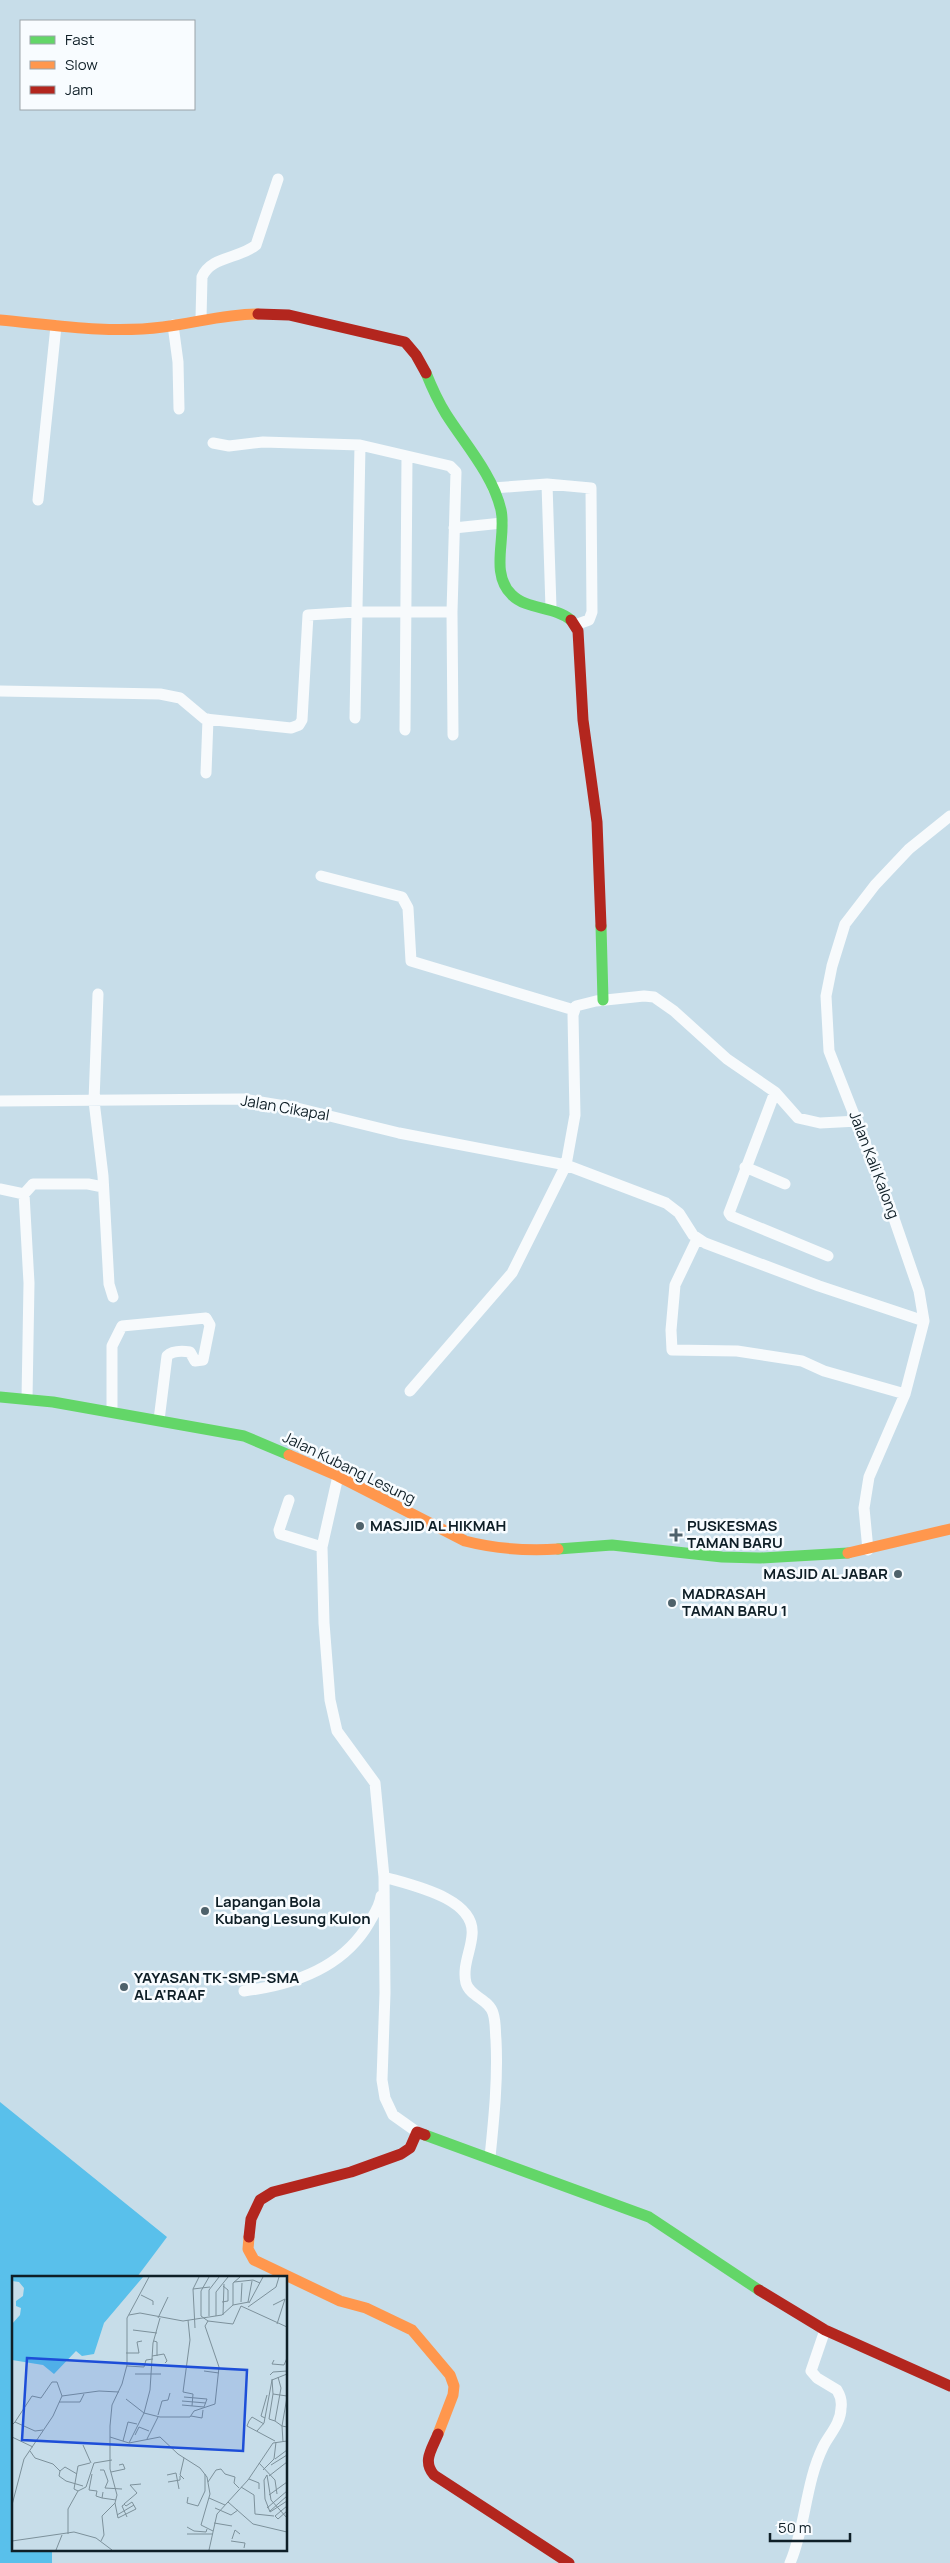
<svg xmlns="http://www.w3.org/2000/svg" width="950" height="2563" font-family="Manrope,sans-serif">
<style>
.water{fill:#59c0eb}
.lines{fill:none;stroke-linecap:round;stroke-linejoin:round}
.street{stroke:#f7fafc;stroke-width:11}
.fast{stroke:#63d668;stroke-width:11}
.slow{stroke:#ff974d;stroke-width:11}
.jam{stroke:#b3261e;stroke-width:11}
.poi-dot{fill:#4f626b;stroke:#f8fcff;stroke-width:2}
.labels{text-anchor:middle;stroke-width:5;stroke-linejoin:round;paint-order:stroke}
.street-label{font-size:15px;fill:#0f1f27;stroke:#f8fcff}
.poi-label{font-size:15px;font-weight:bold;fill:#0f1f27;stroke:#f8fcff;text-anchor:start}
.inset-road{fill:none;stroke:#7d919b;stroke-width:1}
.view{fill:#1d4ed8;fill-opacity:0.15;stroke:#1d4ed8;stroke-width:2.5}
.inset-edge{fill:none;stroke:#0f1f27;stroke-width:2.5}
</style>
<rect width="100%" height="100%" fill="#c7dde9"/>
<!-- water -->
<path class="water" d="M0,2102L167,2237L137,2277H14V2549H52V2563H0Z"/>
<g class="lines">
<!-- street -->
<path class="street" d="M201,319L202,277C211,256 239,259 256,245L278,179
M173,325L178,362L179,409
M213,443L229,446L263,442L360,445
M547,484L551,608
M493,488L547,484L591,488L592,612L589,620L575,625
M38,500L56,326
M454,528L502,523
M0,691L160,694L180,698L205,719L291,728L299,725L302,720L308,615L356,612H452
M355,718L360,445L450,466L456,472L452,612L453,735
M405,730L407,456
M206,773L208,719
M321,876L402,897L408,908L411,961L574,1010
M98,994L94,1101L103,1176L109,1284L113,1297
M775,1092L729,1213L731,1216L828,1256
M0,1101L243,1099L297,1108L399,1133L566,1165L666,1203L679,1213L693,1235L705,1243L819,1286L924,1321
M745,1167L785,1184
M0,1189L24,1194L29,1283L27,1399
M24,1194L33,1184H88L103,1187
M697,1239L675,1285L671,1330L672,1350L737,1351L802,1361L824,1371L905,1394
M410,1391L512,1273L566,1165L575,1115L573,1015L576,1006L596,1001L644,996L654,997L674,1011L727,1059L775,1092L798,1118L820,1123L858,1121
M112,1412V1346L122,1326L206,1318L210,1325L203,1360L195,1361L190,1352C183,1351 173,1350 167,1356L159,1420
M338,1476L322,1547L324,1623L330,1700L337,1731L375,1783L384,1877L385,1993L382,2080L385,2098L393,2115L417,2132
M289,1500L279,1530L280,1534L322,1547
M868,1550L864,1508L869,1477L905,1394L924,1321L919,1291L889,1204L829,1051L826,996L832,966L845,924L875,885L909,849L950,816
M384,1877C411,1885 476,1898 472,1935C471,1951 462,1966 466,1983C470,1997 489,1999 493,2013C496,2022 495,2031 496,2040C498,2079 494,2118 490,2157
M244,1991C293,1985 343,1968 369,1923C374,1914 380,1906 381,1896
M790,2563C806,2526 805,2484 823,2447C829,2435 841,2423 841,2408C842,2402 840,2395 837,2390L817,2378L811,2371L825,2330"/>
<!-- fast -->
<path class="fast" d="M426,373C432,388 438,401 446,414C465,444 493,475 501,510C507,537 489,573 512,595C527,610 554,606 571,620
M601,926L603,1000
M0,1397L53,1402L244,1436L289,1455
M558,1549L612,1545L722,1557L760,1558L848,1553
M425,2135L649,2217L759,2290"/>
<!-- slow -->
<path class="slow" d="M0,320C54,325 109,334 163,327C196,323 225,314 258,314
M289,1455L338,1476L465,1541C496,1549 526,1551 558,1549
M848,1553L950,1529
M249,2237L248,2249L254,2260L340,2301L366,2308L412,2330L450,2375L454,2386L453,2395L438,2434"/>
<!-- jam -->
<path class="jam" d="M258,314L289,315L405,342L416,355L426,373
M571,620L578,631L583,720L597,822L601,926
M249,2237L251,2219L260,2200L273,2192L351,2172L401,2154L410,2148L417,2132L425,2135
M759,2290L825,2330L950,2386
M438,2434C432,2449 422,2461 434,2475L569,2563"/>
</g>
<!-- markers -->
<g class="poi-dot">
<circle cx="360" cy="1526" r="5"/>
<path d="M673.5 1527.5h5v5h5v5h-5v5h-5v-5h-5v-5h5z"/>
<circle cx="898" cy="1574" r="5"/>
<circle cx="672" cy="1603" r="5"/>
<circle cx="205" cy="1911" r="5"/>
<circle cx="124" cy="1987" r="5"/>
</g>
<g class="labels">
<!-- street labels -->
<g class="street-label">
<text transform="translate(285 1108) rotate(10)" y="5">Jalan Cikapal</text>
<text transform="translate(874 1165) rotate(69)" y="5">Jalan Kali Kalong</text>
<text transform="translate(349 1468) rotate(26)" y="5">Jalan Kubang Lesung</text>
</g>
<!-- poi labels -->
<g class="poi-label">
<text x="370" y="1531">MASJID AL HIKMAH</text>
<text x="687" y="1531">PUSKESMAS<tspan x="687" dy="17">TAMAN BARU</tspan></text>
<text x="888" y="1579" text-anchor="end">MASJID AL JABAR</text>
<text x="682" y="1599">MADRASAH<tspan x="682" dy="17">TAMAN BARU 1</tspan></text>
<text x="215" y="1907">Lapangan Bola<tspan x="215" dy="17">Kubang Lesung Kulon</tspan></text>
<text x="134" y="1983">YAYASAN TK-SMP-SMA<tspan x="134" dy="17">AL A'RAAF</tspan></text>
</g>
</g>
<!-- overview -->
<g transform="translate(12 2276)">
<rect width="275" height="275" fill="#c7dde9"/>
<path d="M0,1H131L92,47L82,78L70,80L64,75L42,98L31,89L0,84V48L8,39L9,32L4,30V25L11,20L12,12L7,6L0,5Z" fill="#59c0eb"/>
<path class="inset-road" d="M197,1L189,15V40L196,45L221,48L229,30L275,51M222,6L241,4L248,7M181,13L198,11M129,19L141,25V29M210,26L216,25V14L211,10M229,26L230,7M236,26L240,5M237,27L251,1M221,29V7L228,1M261,29L273,23L265,48M236,31L264,11L267,1M117,39L128,37L171,45L210,39L221,29L237,26M211,39L212,8M197,40V14L207,1M204,40V16L216,1M146,42L156,21M176,44L178,64L171,116L181,118L180,130M183,52L181,13L187,1M121,54L145,57M142,65L145,66V80M114,77H127L125,66L130,65M140,80L152,78L155,85L153,87M262,84L260,88L272,89L275,82M115,90L132,91L134,84L141,83M192,95L207,97M123,98H149M258,99L261,96L275,95M266,101L269,112L263,145L270,150L271,166M260,103L261,118L275,120M261,118L257,143L263,145M50,120L87,115L107,116M275,121L270,150L275,151M114,123L132,137L148,141H178L182,135L203,128L207,91L193,50L196,45M170,125L194,127M47,126H68L72,118M170,129L192,131L195,123L172,121M146,139L150,125L156,124L158,117M179,140L190,142L191,134M253,142L249,140L255,119M237,145L235,150L263,165M237,145L240,141L252,148M0,149L3,146L23,155L31,154M245,155L252,147L260,104L275,98M123,159L127,151L137,155M0,161L21,171M98,161L117,167L148,161L166,178L188,192L195,201L198,218L189,249L201,255M135,163L146,141M111,165L116,146L125,148M117,167L132,137L138,114L141,67L148,42M71,169L79,187M18,175L23,182L41,188L48,195L47,200L54,205L71,210M263,183L275,174M247,187L263,204L265,218M259,189L275,179M88,194H92L96,205L93,212L110,213M251,194L262,183L264,166M48,195L53,191L65,198M99,196L113,193L111,188L107,189M80,198L77,214L85,215L84,220L90,222M155,199L164,197L167,213M255,199L252,204L253,223L258,236L275,225M255,199L259,224L275,242M257,200L275,186M172,203L168,199L172,182M237,203L247,207V213M156,206L168,204V200M196,206L204,194L209,193L213,198L223,201L222,207L227,212M229,211L242,219L243,238L262,240M66,215L74,211L82,187L100,184M91,216L90,222L104,224M257,219L275,206M176,221L175,227L186,230L193,215V198M197,222L213,229M216,226L241,248L275,256M103,227L106,242L124,233L120,226L114,230M113,228L110,230L115,241M0,229L12,183L41,140L50,120L45,106H40L29,122L20,120L3,146M114,230L112,228L125,217L118,209L129,208M203,232L219,239L226,234M255,232L275,215M258,235L275,220M105,239L122,229M263,240L266,243L275,235M263,240L275,230M202,247L220,250M175,251L182,255L194,256L195,253M56,258V233L66,215L62,213L66,190L78,187M175,258H201M220,263L223,254L228,258M0,265L62,256L84,262L100,274M89,265L92,259L90,240L103,227L105,219L98,193V150L100,129L110,108L115,89V42L137,1M219,265L233,267L232,272M44,274L50,259M197,274L205,238L236,204L261,167L275,165"/>
<path class="view" d="M15,82L235,94L231,175L10,164Z"/>
<rect width="275" height="275" class="inset-edge"/>
</g>
<!-- legend -->
<rect x="20" y="20" width="175" height="90" fill="#f8fcff" stroke="#9ba4a9"/>
<rect x="30" y="36" width="25" height="8" fill="#63d668" stroke="#9ba4a9"/>
<text x="65" y="45" font-size="15" fill="#0f1f27">Fast</text>
<rect x="30" y="61" width="25" height="8" fill="#ff974d" stroke="#9ba4a9"/>
<text x="65" y="70" font-size="15" fill="#0f1f27">Slow</text>
<rect x="30" y="86" width="25" height="8" fill="#b3261e" stroke="#9ba4a9"/>
<text x="65" y="95" font-size="15" fill="#0f1f27">Jam</text>
<!-- scale -->
<path d="M770 2533v8h80v-8" fill="none" stroke="#0f1f27" stroke-width="2.5"/>
<text x="778" y="2533" font-size="15" fill="#0f1f27" stroke="#f8fcff" stroke-width="4" paint-order="stroke">50 m</text>
</svg>
